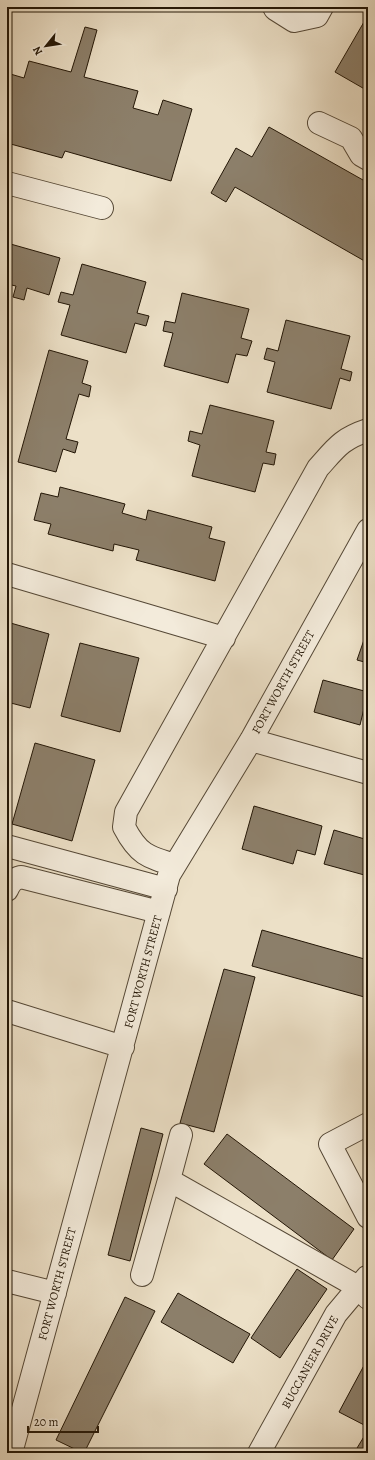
<svg xmlns="http://www.w3.org/2000/svg" width="375" height="1460" font-family="Alegreya,serif">
<style>
.building{fill:#8c7f6a;stroke:#231606}
.lines{fill:none;stroke-linecap:round;stroke-linejoin:round}
.minor-casing{stroke:#554836;stroke-width:24}
.minor{stroke:#f3ebdb;stroke-width:22}
.labels{text-anchor:middle;stroke-width:4;stroke-linejoin:round;paint-order:stroke}
.street-label{font-size:12px;fill:#231606;stroke:#f3ebdb}
</style>
<rect width="100%" height="100%" fill="#ece0c7"/>
<filter id="stains"><feTurbulence type="fractalNoise" baseFrequency=".005" numOctaves="4"/><feColorMatrix values="0 0 0 0 .2 0 0 0 0 .09 0 0 0 0 .02 0 0 0 .5 -.17"/></filter>
<radialGradient id="worn" r=".72"><stop offset=".6" stop-color="#630" stop-opacity="0"/><stop offset="1" stop-color="#630" stop-opacity=".3"/></radialGradient>
<!-- building -->
<path class="building" d="M368,15V91L335,72Z
M85,27L97,30L84,77L138,91L133,108L158,115L163,100L192,109L171,181L65,151L62,158L7,143V73L24,78L29,61L71,72Z
M269,127L363,180L368,171V263L235,187L226,202L211,193L236,148L252,157Z
M7,243L60,258L49,295L27,288L24,300L13,297L16,286L7,284Z
M82,264L146,282L137,313L149,316L146,326L135,323L126,353L61,335L70,305L58,302L61,292L73,295Z
M182,293L249,309L241,338L252,341L247,356L236,354L228,383L164,366L173,333L163,331L165,321L175,323Z
M286,320L350,336L341,369L352,372L350,381L340,378L331,409L267,392L275,362L264,359L267,348L278,351Z
M49,350L88,361L82,383L91,386L89,397L79,394L66,439L78,442L75,453L63,449L56,472L18,462Z
M210,405L274,421L266,452L276,454L274,465L263,463L255,492L192,476L200,445L188,441L190,431L202,434Z
M60,487L125,504L122,513L146,520L148,510L212,527L209,538L225,542L215,581L136,560L139,550L114,544L113,551L48,534L51,524L34,520L41,493L58,497Z
M7,622L49,634L30,708L7,702Z
M366,634L368,635V663L357,660Z
M80,643L139,658L120,732L61,716Z
M323,680L368,692L360,725L314,712Z
M35,743L95,760L72,841L12,824Z
M254,806L322,826L315,855L297,850L293,864L242,849Z
M334,830L368,840V876L324,864Z
M262,930L368,960V998L252,966Z
M224,969L255,977L214,1132L180,1123Z
M141,1128L163,1134L130,1261L108,1255Z
M227,1134L354,1229L332,1260L204,1164Z
M297,1269L327,1289L280,1358L251,1338Z
M178,1293L250,1334L233,1363L161,1322Z
M125,1297L155,1311L84,1453H83L56,1440Z
M368,1358V1427L339,1412Z
M368,1430V1453H354Z"/>
<g class="lines">
<!-- minor casing -->
<g class="minor-casing">
<path id="minor" d="M274,7L275,9L294,21L317,16L322,7
M319,123L351,138L361,155L368,159
M7,183L102,208
M7,574L224,638
M251,740L368,773
M7,846L166,889
M175,865C147,857 138,854 124,827L126,812L318,468C336,448 341,439 368,430
M7,890C10,883 13,879 21,877L159,912
M7,1011L123,1047
M368,1124L330,1144L368,1217
M169,1180L181,1135
M142,1275L169,1180L358,1287L368,1298
M7,1281L55,1293
M11,1453L169,875L251,740L368,530
M259,1453L336,1314L367,1277"/>
</g>
<!-- minor -->
<use href="#minor" class="minor"/>
</g>
<g class="labels">
<!-- street labels -->
<g class="street-label">
<text transform="translate(283 682) rotate(-61)" y="4">FORT WORTH STREET</text>
<text transform="translate(143 972) rotate(-75)" y="4">FORT WORTH STREET</text>
<text transform="translate(57 1284) rotate(-75)" y="4">FORT WORTH STREET</text>
<text transform="translate(310 1362) rotate(-61)" y="4">BUCCANEER DRIVE</text>
</g>
</g>
<!-- margin -->
<rect width="375" height="1460" fill="none" stroke="#ece0c7" stroke-width="24"/>
<rect x="8" y="8" width="359" height="1444" fill="none" stroke="#231606" stroke-width="2"/>
<rect x="12" y="12" width="351" height="1436" fill="none" stroke="#231606"/>
<!-- north arrow -->
<g transform="translate(46 46) rotate(240)" stroke="#f3ebdb" stroke-width="3" paint-order="stroke">
<path d="M0-3L7 15L0 10L-7 15Z" fill="#231606"/>
<text y="-6" font-size="11" font-weight="bold" text-anchor="middle" fill="#231606">N</text>
</g>
<!-- scale -->
<path d="M28 1426v6h70v-6" fill="none" stroke="#231606" stroke-width="2"/>
<text x="34" y="1426" font-size="12" fill="#231606" stroke="#f3ebdb" stroke-width="3" paint-order="stroke">20 m</text>
<rect width="100%" height="100%" filter="url(#stains)"/>
<rect width="100%" height="100%" fill="url(#worn)"/>
</svg>
